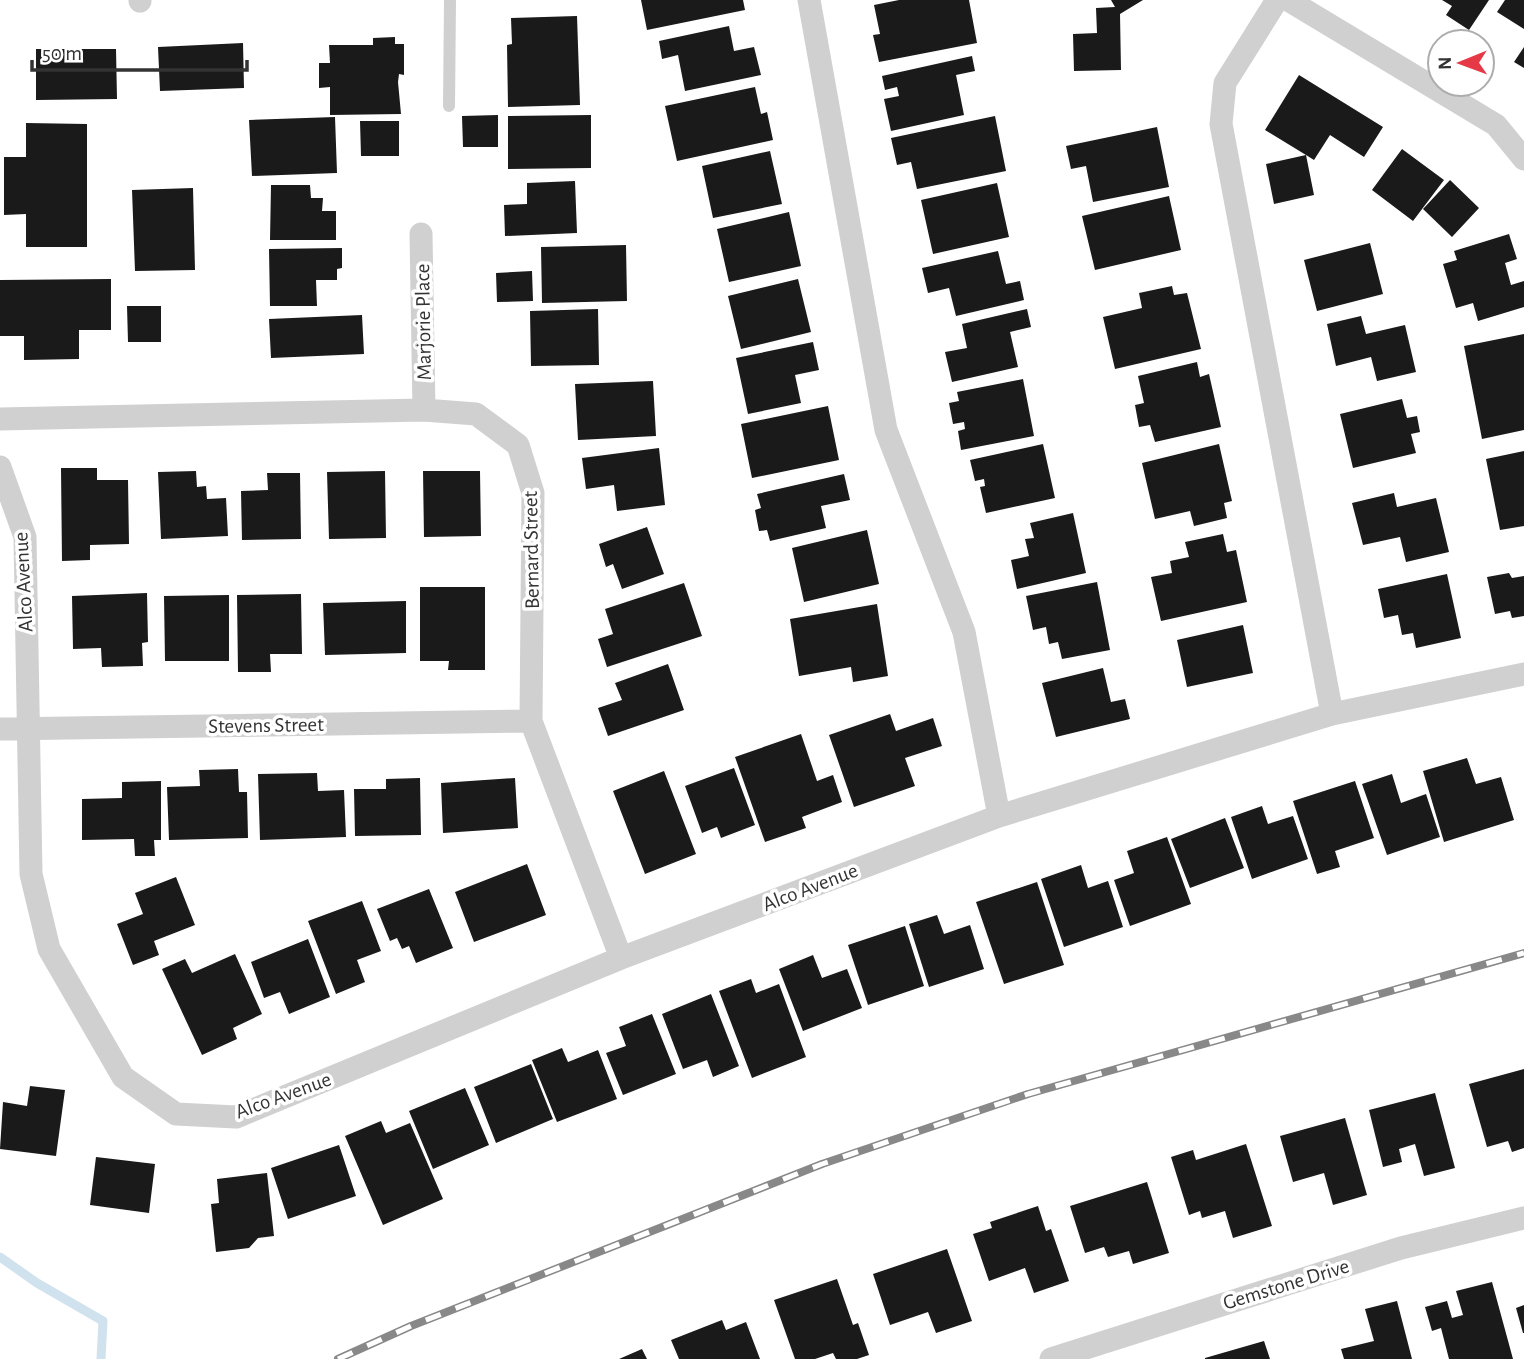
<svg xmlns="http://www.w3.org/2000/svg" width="1524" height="1359" font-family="'Alegreya Sans',sans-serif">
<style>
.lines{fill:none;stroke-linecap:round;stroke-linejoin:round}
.stream{stroke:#cfe2ee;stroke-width:9}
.building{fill:#1a1a1a}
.service{stroke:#d0d0d0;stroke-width:12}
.minor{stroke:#d0d0d0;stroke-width:23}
.rail-casing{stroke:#888;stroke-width:8}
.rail{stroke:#fff;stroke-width:5;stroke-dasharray:16;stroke-linecap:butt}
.labels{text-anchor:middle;stroke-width:7;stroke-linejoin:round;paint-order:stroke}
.street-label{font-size:21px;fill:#333;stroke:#fff}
</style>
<rect width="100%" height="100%" fill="#fff"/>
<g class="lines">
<!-- stream -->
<path class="stream" d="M0,1257L37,1283L103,1321L101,1359"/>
</g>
<!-- building -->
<path class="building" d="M641,0H743L745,10L647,30Z
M899,0H969L977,43L879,62L873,35L880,34L874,5Z
M1111,0H1143L1120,14L1121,70L1074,71L1073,34L1097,33L1096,8L1115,7Z
M1442,0H1489L1469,30L1446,15L1452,6Z
M1505,0H1524V29L1497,12Z
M577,16L580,105L508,107L507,45L512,44L511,18Z
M729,26L734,51L754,47L761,75L685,91L678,55L662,59L659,41Z
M395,37V44H404V75L399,74L398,82L401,114L330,115V87L319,88V63H330L329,45H373V38Z
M243,43L244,88L160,91L158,47Z
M1524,47V68L1514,62Z
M36,49H116L117,99L36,100Z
M972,56L975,71L956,75L964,115L891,131L884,99L899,96L897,87L885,90L882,76Z
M1299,75L1383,127L1364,157L1330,135L1314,160L1306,155L1314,195L1274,204L1266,164L1306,155L1265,130Z
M755,87L761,114L767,112L773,140L677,161L665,106Z
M498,115V147H463L462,116Z
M591,115V168L508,169V116Z
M995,116L1006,171L917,189L911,162L897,165L891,138Z
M335,117L337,173L252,176L249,120Z
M360,121H399V156H361Z
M26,123L87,124V247H26V214L4,215V157H26Z
M1157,127L1169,187L1093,202L1086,166L1071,169L1066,146Z
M1402,149L1444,180L1413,221L1372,190Z
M770,151L782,204L713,218L702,166Z
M1450,180L1479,208L1452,237L1423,209Z
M575,181L577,233L505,236L504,205L527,204V183Z
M997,183L1009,237L933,254L921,200Z
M271,185H310L311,198H323L322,211H336V240H270Z
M193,188L195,270L135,271L132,190Z
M1169,196L1181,250L1095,270L1082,216Z
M789,212L801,266L729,282L717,229Z
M1509,234L1517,259L1505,263L1511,285L1524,281V307L1478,321L1473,303L1456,308L1443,264L1457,260L1454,251Z
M1370,243L1383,294L1317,311L1304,260Z
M626,245L627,301L542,303L541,247Z
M342,248V268L337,269V280H316L317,306H270L269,249Z
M998,251L1006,284L1020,281L1024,300L956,316L949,288L928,293L922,268Z
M532,271L533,301L497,302L496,273Z
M111,279V330H79V359L24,360V336H0V280Z
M798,279L811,332L741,349L728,296Z
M1172,286L1174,295L1187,293L1201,349L1115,369L1103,317L1142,308L1139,293Z
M127,306H161V342H128Z
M598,309L599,365L531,366L530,311Z
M1027,309L1031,327L1010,332L1018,367L952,382L945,352L967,348L962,324Z
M362,315L364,354L271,358L269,319Z
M1361,316L1366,334L1405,325L1416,372L1377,381L1371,357L1336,366L1327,324Z
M1524,334V430L1482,439L1464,346Z
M813,342L819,370L795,375L801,403L748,414L736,358Z
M1197,362L1200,377L1209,374L1221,427L1155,442L1150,425L1139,427L1135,405L1144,403L1138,376Z
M1023,379L1034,436L961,450L958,431L965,429L964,422L953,424L949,403L959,401L957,392Z
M653,381L656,436L578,440L575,384Z
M1402,399L1407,418L1417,416L1420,432L1411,434L1416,453L1353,468L1340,414Z
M828,406L839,460L752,478L741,424Z
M1043,444L1055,498L986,513L980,487L985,486L984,479L975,481L970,460Z
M1219,444L1232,501L1224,503L1227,518L1194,526L1190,511L1155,519L1142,463Z
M659,448L665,505L617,511L614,485L586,489L582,458Z
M1524,451V526L1500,530L1486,459Z
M61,468H97V480H128L129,544L90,545V560L62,561Z
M196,471L197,487L206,486L207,499L226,498L228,536L161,539L158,472Z
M385,471L386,538L329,539L327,472Z
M423,471H480L481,536L424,537Z
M267,473H300L301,539L242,540L241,491L268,490Z
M844,474L850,500L821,506L826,528L770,541L767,530L759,531L755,510L761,508L757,494Z
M1394,493L1397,507L1436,498L1449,552L1406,562L1400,537L1363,545L1352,503Z
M1073,513L1086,573L1017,589L1011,560L1029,556L1025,539L1034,538L1030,523Z
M647,527L664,574L622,589L613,564L606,567L599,544Z
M867,530L879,584L804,602L792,548Z
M1223,534L1227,552L1236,550L1247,602L1161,621L1151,577L1172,573L1170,561L1189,557L1185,542Z
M1509,573L1512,578L1524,576V616L1512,618L1510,611L1495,614L1487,577Z
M1447,574L1461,638L1416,648L1413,633L1402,635L1398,615L1384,618L1378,589Z
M1097,582L1110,650L1062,659L1058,642L1049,644L1046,627L1033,630L1026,596Z
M684,583L702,636L607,667L598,639L613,634L605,609Z
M420,587H485V670H448L449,661H420Z
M147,593L148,642L142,643L143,666L102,667L101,648L73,649L72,596Z
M301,594L302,654H270L271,672H238L237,595Z
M229,595V661H165L164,596Z
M406,601V653L325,655L323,603Z
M877,604L888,676L853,682L851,667L799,676L790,619Z
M1243,625L1253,673L1187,687L1177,640Z
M668,664L684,710L608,736L598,708L622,700L615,683Z
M1103,668L1111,702L1125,699L1130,719L1056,737L1042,683Z
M890,714L896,731L933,718L942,746L905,758L915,786L854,807L829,735Z
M801,734L817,781L833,775L842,802L802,817L806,828L765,842L735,757Z
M1467,758L1476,784L1501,777L1514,820L1444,842L1423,771Z
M734,768L755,825L721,838L717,827L702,833L685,786Z
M238,769L239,792H247L248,838L169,840L167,787L200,786L199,770Z
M664,771L696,854L645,874L613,791Z
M317,773L318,791L344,790L346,837L260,840L258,774Z
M1392,774L1401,803L1426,794L1440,837L1387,855L1362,784Z
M420,778L421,835L355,836L354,789H386V779Z
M515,778L518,828L443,833L441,783Z
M161,781V840H154L155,856H135L134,839L82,840V799L122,798V782Z
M1355,781L1374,838L1335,851L1340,867L1317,874L1293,801Z
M1262,806L1268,824L1293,816L1308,859L1252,879L1231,817Z
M1225,818L1244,868L1190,888L1171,839Z
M1167,837L1191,904L1130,926L1114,880L1134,873L1127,851Z
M527,864L546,915L474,942L455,892Z
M1081,865L1088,888L1108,881L1123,927L1064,947L1041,879Z
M176,877L195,925L154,941L159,955L133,965L117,924L143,914L135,893Z
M1037,882L1064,965L1004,984L976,902Z
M429,889L453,948L416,963L409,946L402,949L397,938L390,941L377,909Z
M362,901L381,951L357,960L365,982L336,994L308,921Z
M937,915L944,934L970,925L984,969L929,987L909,924Z
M905,926L924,986L868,1005L848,945Z
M308,939L330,997L289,1014L280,992L264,998L251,962Z
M235,954L262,1014L233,1028L237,1039L202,1055L162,969L185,959L192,973Z
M813,955L822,978L847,969L862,1008L803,1031L779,969Z
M751,979L756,993L779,984L806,1057L752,1078L719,991Z
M711,994L739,1066L713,1077L707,1060L683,1069L662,1014Z
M652,1014L676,1074L623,1095L606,1053L626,1046L619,1027Z
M562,1048L568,1062L598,1050L617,1099L557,1122L532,1060Z
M531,1064L553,1119L496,1143L474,1087Z
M1524,1069V1148L1512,1152L1508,1141L1487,1147L1469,1084Z
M30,1086L65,1090L56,1156L0,1149L3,1102L27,1106Z
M465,1088L489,1145L433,1169L409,1111Z
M1435,1093L1455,1168L1424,1176L1415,1144L1399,1149L1402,1162L1383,1167L1369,1110Z
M1345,1118L1367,1195L1333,1205L1324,1173L1293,1182L1280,1136Z
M381,1121L386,1133L410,1123L443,1199L383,1225L345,1136Z
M1246,1144L1272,1226L1233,1238L1225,1211L1202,1218L1200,1211L1189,1215L1171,1157L1193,1150L1196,1160Z
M339,1145L356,1196L288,1219L271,1168Z
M96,1157L155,1164L149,1213L90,1205Z
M267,1173L274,1236L258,1238L249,1248L216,1252L211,1204L219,1203L217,1179Z
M1147,1182L1169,1253L1133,1264L1129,1251L1108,1257L1104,1247L1085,1253L1070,1206Z
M1038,1206L1046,1231L1051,1229L1069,1281L1034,1293L1025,1268L989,1281L973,1234L992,1228L990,1222Z
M947,1249L972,1321L936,1333L928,1312L890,1325L873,1274Z
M837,1279L853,1325L858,1323L869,1355L857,1359H836L833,1353L815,1359H795L774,1300Z
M1492,1282L1513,1359H1449L1441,1328L1432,1331L1425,1307L1447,1301L1452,1318L1463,1315L1456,1291Z
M1397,1301L1412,1359H1344L1341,1349L1374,1341L1365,1309Z
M1524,1305V1333H1523L1516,1308Z
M722,1320L726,1330L746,1322L760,1359H679L671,1340Z
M1264,1341L1270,1359H1205V1358Z
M642,1349L647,1359H619Z"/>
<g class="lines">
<!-- service -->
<path class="service" d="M449,106L450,0"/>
<!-- minor -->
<path class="minor" d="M140,0V1
M809,0L886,430L964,632L999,816L1332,714L1221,124L1225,83L1277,0
M1288,0L1496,125L1524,159
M421,234L424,410
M0,419L424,410L476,414L518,445L533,493L531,721L621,958
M0,467L25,537L31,874L49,949L123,1077L176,1114L236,1117L621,958L999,816
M1332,714L1524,674
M0,729L531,721
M1051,1359L1401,1248L1524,1218"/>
<!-- rail casing -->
<g class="rail-casing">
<path id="rail" d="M338,1359L411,1326L822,1164L1028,1094L1524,953"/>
</g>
<!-- rail -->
<use href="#rail" class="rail"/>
</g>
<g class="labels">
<!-- street labels -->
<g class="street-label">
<text transform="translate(423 322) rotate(-91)" y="7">Marjorie Place</text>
<text transform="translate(531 550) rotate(-91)" y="7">Bernard Street</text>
<text transform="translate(23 582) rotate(-93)" y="7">Alco Avenue</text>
<text transform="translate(266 725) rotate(-1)" y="7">Stevens Street</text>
<text transform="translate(810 887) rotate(-21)" y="7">Alco Avenue</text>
<text transform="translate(283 1095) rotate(-20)" y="7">Alco Avenue</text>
<text transform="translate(1286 1284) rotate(-17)" y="7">Gemstone Drive</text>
</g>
</g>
<!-- north arrow -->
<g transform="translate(1461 63) rotate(269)"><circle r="33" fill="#ffffff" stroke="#adadad" stroke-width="2"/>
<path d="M0-5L12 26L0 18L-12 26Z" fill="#e63946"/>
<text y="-10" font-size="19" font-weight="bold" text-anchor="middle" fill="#333333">N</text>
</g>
<!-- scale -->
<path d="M32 60v10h215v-10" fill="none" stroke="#333333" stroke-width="3.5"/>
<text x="42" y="60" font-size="21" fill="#333333" stroke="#ffffff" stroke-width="5" paint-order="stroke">50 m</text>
</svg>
